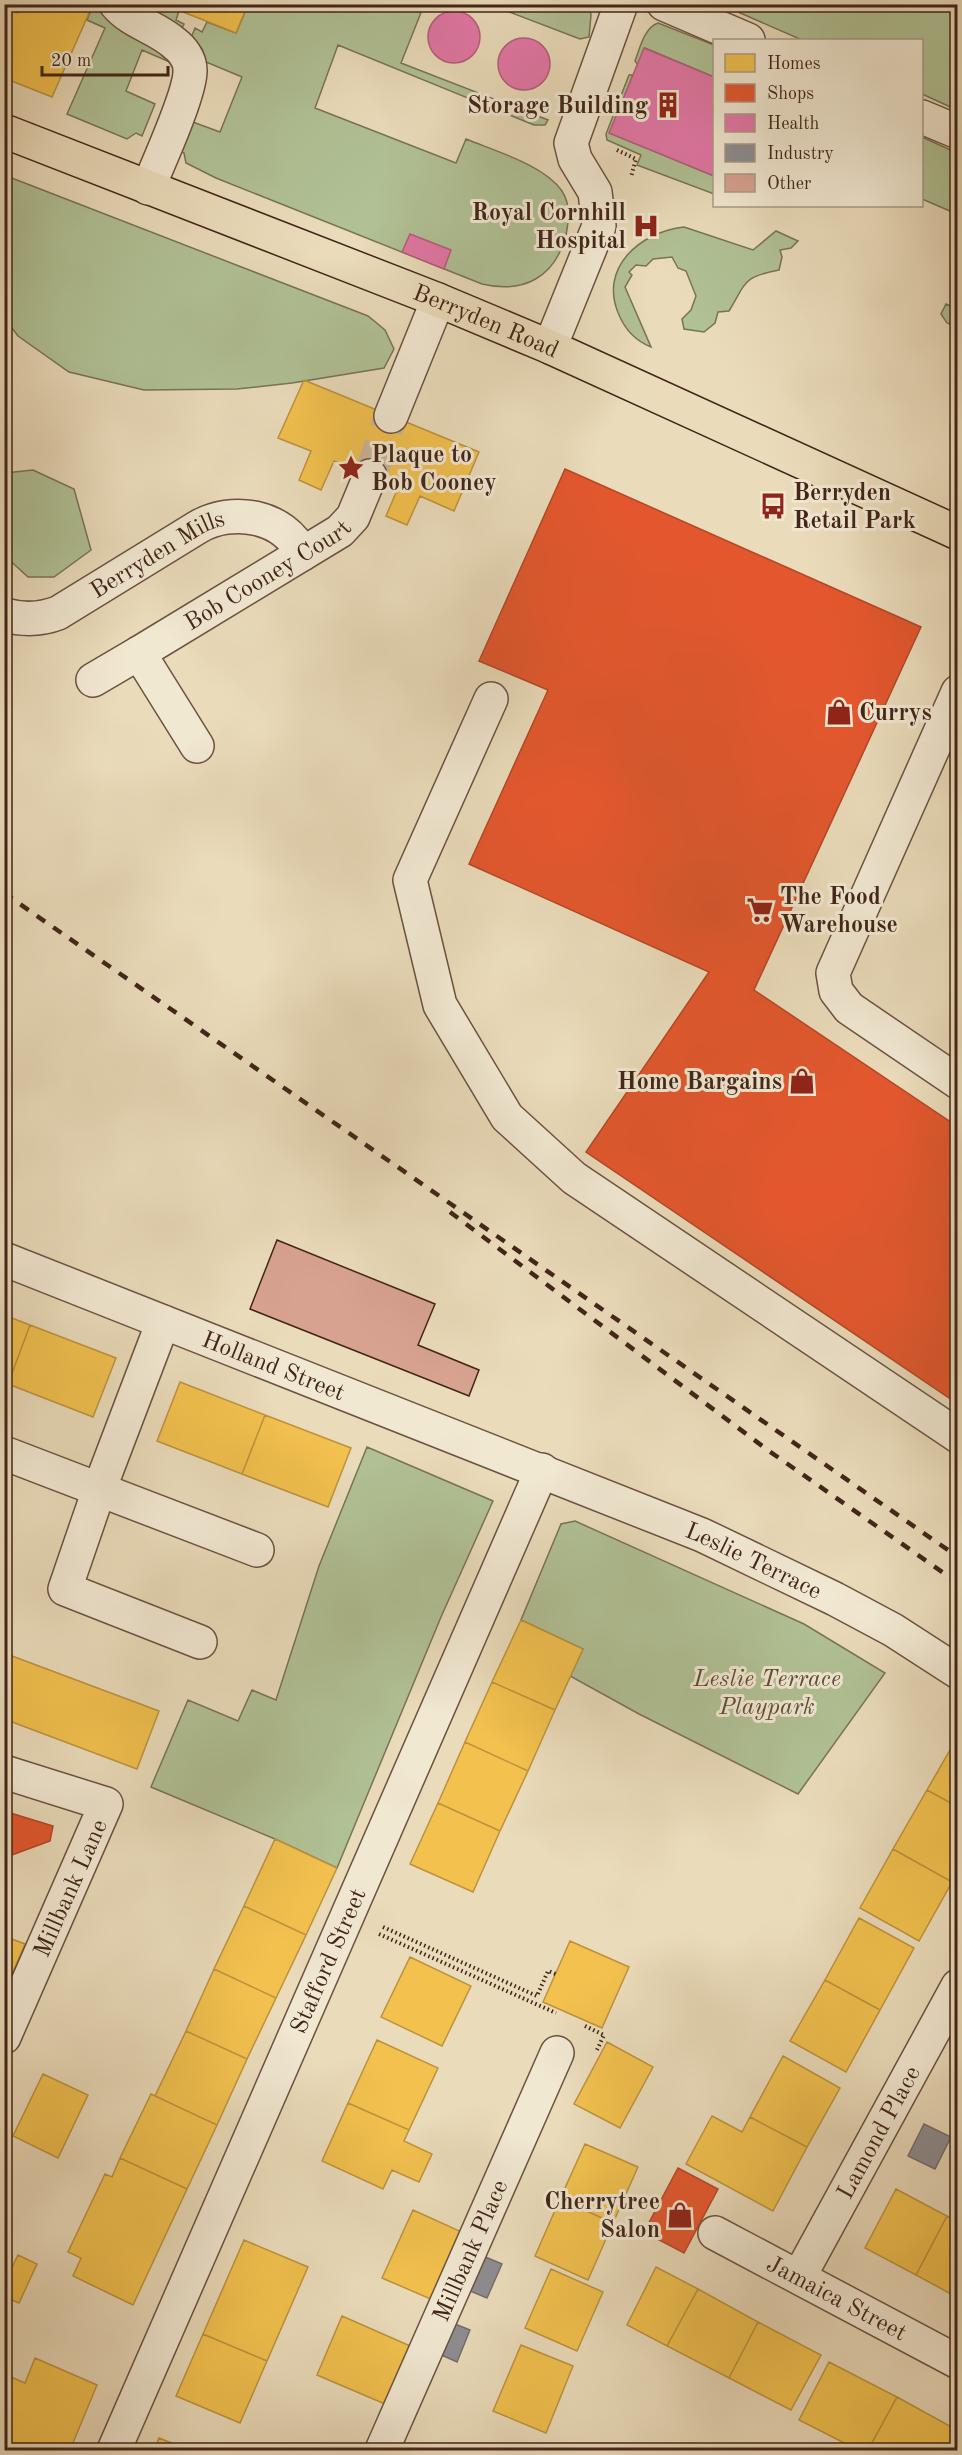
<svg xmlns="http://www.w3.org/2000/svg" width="962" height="2455" font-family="'Old Standard TT',serif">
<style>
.green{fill:#b0c195;stroke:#797357;stroke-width:1.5}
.homes{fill:#f2c14e;stroke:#bd923e;stroke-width:1.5}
.shops{fill:#e4572e;stroke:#b34828;stroke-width:1.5}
.health{fill:#e377a8;stroke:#b35e7d;stroke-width:1.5}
.industry{fill:#8d8d92;stroke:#766e6e;stroke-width:1.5}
.building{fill:#d8a291;stroke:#422519;stroke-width:1.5}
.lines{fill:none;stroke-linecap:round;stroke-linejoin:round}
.minor-tunnel{stroke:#c8b79a;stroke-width:33;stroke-dasharray:33 16;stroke-linecap:butt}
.minor-casing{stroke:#6c5241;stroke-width:36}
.major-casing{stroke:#422519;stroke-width:36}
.path{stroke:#422519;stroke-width:4;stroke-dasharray:1.5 3;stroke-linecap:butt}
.minor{stroke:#f1e8d2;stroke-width:33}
.major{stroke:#eadbba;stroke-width:33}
.rail{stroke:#422519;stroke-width:4.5;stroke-dasharray:10 10;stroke-linecap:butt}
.labels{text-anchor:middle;stroke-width:6;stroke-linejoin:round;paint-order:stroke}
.poi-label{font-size:24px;font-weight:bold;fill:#422519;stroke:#f1e8d2;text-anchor:end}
.street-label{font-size:24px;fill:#422519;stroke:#f1e8d2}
.park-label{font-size:24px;font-style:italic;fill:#5e4c38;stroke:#f1e8d2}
</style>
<rect width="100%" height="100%" fill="#eadbba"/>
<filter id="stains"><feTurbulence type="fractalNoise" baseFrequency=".00333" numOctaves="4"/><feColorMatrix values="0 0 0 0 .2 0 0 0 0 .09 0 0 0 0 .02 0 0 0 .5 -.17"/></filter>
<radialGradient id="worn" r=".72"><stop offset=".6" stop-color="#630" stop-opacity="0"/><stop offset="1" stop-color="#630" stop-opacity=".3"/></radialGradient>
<!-- green -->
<path class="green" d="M93,5H104L155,43L172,63L142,50L126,91L155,104L142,136L136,133L127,139L67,114L105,28L87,20Z
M128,5H163L179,11L176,20L184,24L180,32Z
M248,5H424L401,63L548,120L545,125H534L338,45L315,108L456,163L466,139C495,151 544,165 562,191C571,206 569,219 566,235C555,277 524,294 482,284L216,178L186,163L184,153L178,150L190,121L220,132L242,77L206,62L202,49L191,38L195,28L202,32L207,22L236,33Z
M491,5H589L591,15L589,37L580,39Z
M722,5H957V110L922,94V40H802Z
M658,23L714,45V77L645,48L638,65L635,61C640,48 644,28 658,23Z
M629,75H633L610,133L714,176V194L637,165L641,155L607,140L606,134Z
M922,137L957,153V214L922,199Z
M4,175L368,316L385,330L394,349L384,368L292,383L237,389L144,390L69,372L18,336L5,319Z
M684,227L753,250L776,231L798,241L791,248L780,250L782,257L779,270C743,277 747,281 729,311L718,312L715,323L704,332L684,329L682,319L691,310L696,296L686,271L678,268L672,257L653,259L646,266L636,265L629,272L632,275L625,287L651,347C636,341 625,329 619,315C598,268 640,232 684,227Z
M946,304L957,309V327L947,323L941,314Z
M33,470L74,489L91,550L54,577H28L5,556V473Z
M367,1447L493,1501L441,1617L337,1868L275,1839L151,1787L188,1700L238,1721L252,1690L276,1700L319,1566Z
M575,1521L804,1624L885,1673L798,1794L639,1714L570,1676L583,1649L521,1620L561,1524Z"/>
<!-- homes -->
<path class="homes" d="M22,4H93L52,97L4,78V8L18,13Z
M163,4H248L236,33Z
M304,380L479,452L454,511L420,496L407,525L386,516L398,488L334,461L321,490L299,480L311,451L278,438Z
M4,1315L30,1325L8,1384L4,1383Z
M30,1325L116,1358L93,1417L8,1384Z
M180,1382L265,1415L242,1474L157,1441Z
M265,1415L351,1448L328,1507L242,1474Z
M521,1620L583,1649L555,1710L492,1682Z
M4,1653L159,1711L137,1769L4,1719Z
M492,1682L555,1710L528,1771L465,1742Z
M958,1736V1807L927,1790Z
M465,1742L528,1771L500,1831L438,1803Z
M927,1790L958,1807V1872L952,1882L893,1849Z
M438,1803L500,1831L473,1892L410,1864Z
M275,1839L337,1868L306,1935L244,1906Z
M893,1849L952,1882L919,1941L860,1908Z
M244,1906L306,1935L276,1998L214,1969Z
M859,1918L914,1948L880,2010L825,1980Z
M4,1936L25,1944L4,1993Z
M570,1941L629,1967L602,2028L543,2002Z
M410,1957L471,1986L442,2046L381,2017Z
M214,1969L276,1998L247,2059L186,2031Z
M825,1980L880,2010L846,2072L790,2041Z
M186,2031L247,2059L217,2125L155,2096Z
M377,2040L438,2068L409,2130L348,2103Z
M607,2042L653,2067L620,2128L574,2104Z
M783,2056L840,2088L807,2147L750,2117Z
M43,2074L88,2095L58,2158L13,2136Z
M151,2094L217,2125L187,2189L120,2158Z
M348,2103L409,2130L404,2141L432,2154L419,2182L392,2170L383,2189L322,2161Z
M712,2116L742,2132L750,2117L807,2147L773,2211L686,2164Z
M585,2144L638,2167L613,2223L560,2199Z
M120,2158L187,2189L133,2305L73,2276L81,2258L68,2252L105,2174L112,2177Z
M896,2189L947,2216L916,2275L865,2248Z
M560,2199L613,2223L588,2280L535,2256Z
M413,2210L464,2233L433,2300L382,2278Z
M947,2216L958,2222V2281L951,2294L916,2275Z
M244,2240L308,2267L267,2361L203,2334Z
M18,2255L37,2264L19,2303L4,2297V2284Z
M656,2267L698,2289L667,2346L627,2325Z
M551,2269L603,2292L577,2351L525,2328Z
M698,2289L758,2322L729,2378L667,2346Z
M342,2316L417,2349L392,2407L317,2375Z
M758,2322L821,2355L791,2410L729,2378Z
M203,2334L267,2361L240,2423L176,2396Z
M521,2345L573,2366L546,2433L493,2411Z
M35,2358L97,2385L70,2450H4V2374L25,2383Z
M829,2362L897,2397L868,2450H858L799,2420Z
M897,2397L957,2430L946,2450H868Z
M159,2438L189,2450H154Z"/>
<!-- shops -->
<path class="shops" d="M565,469L921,627L754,990L958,1127V1404L586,1152L709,972L469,864L548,690L479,661Z
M4,1811L53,1826L50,1841L4,1858Z
M678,2168L718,2189L684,2253L644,2232Z"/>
<!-- health -->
<path class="health" d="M428 37a26 26 0 1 1 52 0a26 26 0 1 1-52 0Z
M498 64a26 26 0 1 1 52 0a26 26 0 1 1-52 0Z
M644,48L714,77V176L609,133Z
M410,234L451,250L444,269L402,252Z"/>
<!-- industry -->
<path class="industry" d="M924,2124L951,2137L935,2169L908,2156Z
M483,2256L502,2264L487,2298L468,2290Z
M450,2322L470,2330L457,2362L437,2353Z"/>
<!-- building -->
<path class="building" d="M277,1240L435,1304L418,1345L479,1370L469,1396L250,1309Z"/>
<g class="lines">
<!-- minor-tunnel -->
<path class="minor-tunnel" d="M370,476L391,416"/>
<!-- minor casing -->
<g class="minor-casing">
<g id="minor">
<path d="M116,4C132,23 156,27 174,43C182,49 190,59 190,70C191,92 158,164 148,188"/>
<path d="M664,4L748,40"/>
<path d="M922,117L958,132"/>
<path d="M550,347L599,226L595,192L575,159L571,143L621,4"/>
<path d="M391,416L438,300"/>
<path id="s1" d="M4,615C23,620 40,620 58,613L198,527C232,507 284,515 302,554"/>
<path d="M93,680L139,653"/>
<path d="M958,692L833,973L836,991L849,1008L958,1082"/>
<path d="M491,699L410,880L440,1005L507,1117L574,1178L958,1436"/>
<path id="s2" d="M197,746L139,653L340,531L353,517L370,476"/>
<path id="s3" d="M4,1259L702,1535L835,1599L893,1630L958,1672"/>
<path d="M163,1322L99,1490L65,1589L200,1642"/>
<path d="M4,1453L257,1550"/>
<path d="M4,1772L106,1804L4,2037"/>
<path id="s4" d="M715,2233L958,2362"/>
<path id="s5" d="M799,2277L958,1986"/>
<path id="s6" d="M114,2450L542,1470"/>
<path id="s7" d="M382,2450L557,2053"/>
</g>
</g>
<!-- major casing -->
<g class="major-casing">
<g id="major">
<path id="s8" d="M4,131L438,300L550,347L958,533"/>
</g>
</g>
<!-- path -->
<path class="path" d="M617,150L636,159L631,177
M383,1927L537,1996L548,1971L556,1974
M379,1934L556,2013
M585,2026L604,2035L596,2052"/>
<!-- minor -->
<use href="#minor" class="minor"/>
<!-- major -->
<use href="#major" class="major"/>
<!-- rail -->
<path class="rail" d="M4,893L958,1557
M450,1212L769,1451L958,1583"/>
</g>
<!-- icons -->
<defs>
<g id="building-bare" transform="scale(2.07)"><path d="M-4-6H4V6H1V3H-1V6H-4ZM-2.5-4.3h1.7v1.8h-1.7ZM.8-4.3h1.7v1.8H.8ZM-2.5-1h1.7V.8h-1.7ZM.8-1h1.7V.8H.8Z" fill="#8f2418" stroke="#f1e8d2" stroke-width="2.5" paint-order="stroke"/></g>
<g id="hospital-bare" transform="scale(2.07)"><path d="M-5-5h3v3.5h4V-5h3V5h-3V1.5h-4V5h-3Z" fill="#8f2418" stroke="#f1e8d2" stroke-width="2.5" paint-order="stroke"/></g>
<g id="sight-bare" transform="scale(2.07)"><path d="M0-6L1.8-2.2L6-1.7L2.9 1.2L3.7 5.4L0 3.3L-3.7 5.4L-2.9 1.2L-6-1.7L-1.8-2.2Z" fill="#8f2418" stroke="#f1e8d2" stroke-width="2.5" paint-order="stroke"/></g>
<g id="bus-bare" transform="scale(2.07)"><path d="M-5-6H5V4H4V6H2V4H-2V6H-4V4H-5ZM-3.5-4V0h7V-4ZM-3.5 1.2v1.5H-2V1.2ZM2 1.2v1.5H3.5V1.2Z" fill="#8f2418" stroke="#f1e8d2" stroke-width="2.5" paint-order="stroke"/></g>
<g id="shop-bare" transform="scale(2.07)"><path d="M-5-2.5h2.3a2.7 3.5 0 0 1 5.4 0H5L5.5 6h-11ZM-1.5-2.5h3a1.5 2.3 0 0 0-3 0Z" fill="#8f2418" stroke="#f1e8d2" stroke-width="2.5" paint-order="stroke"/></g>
<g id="supermarket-bare" transform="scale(2.07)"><path d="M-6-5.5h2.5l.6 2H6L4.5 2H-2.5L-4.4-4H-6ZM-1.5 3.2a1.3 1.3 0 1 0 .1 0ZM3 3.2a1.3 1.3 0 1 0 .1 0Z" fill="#8f2418" stroke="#f1e8d2" stroke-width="2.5" paint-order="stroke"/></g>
</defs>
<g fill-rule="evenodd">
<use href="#building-bare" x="668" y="105"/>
<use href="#hospital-bare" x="646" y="226"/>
<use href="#sight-bare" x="351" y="468"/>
<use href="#bus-bare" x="773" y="506"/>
<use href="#shop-bare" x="839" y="712"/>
<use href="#supermarket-bare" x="760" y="910"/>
<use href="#shop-bare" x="802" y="1081"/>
<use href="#shop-bare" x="680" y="2215"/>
</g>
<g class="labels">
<!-- poi labels -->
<g class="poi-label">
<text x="648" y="113">Storage Building</text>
<text x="626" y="220">Royal Cornhill<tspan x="626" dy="28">Hospital</tspan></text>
<text x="371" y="462" text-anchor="start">Plaque to<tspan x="371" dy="28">Bob Cooney</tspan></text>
<text x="793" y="500" text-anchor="start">Berryden<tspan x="793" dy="28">Retail Park</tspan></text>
<text x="859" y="720" text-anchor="start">Currys</text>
<text x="780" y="904" text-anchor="start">The Food<tspan x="780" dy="28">Warehouse</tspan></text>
<text x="782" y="1089">Home Bargains</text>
<text x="660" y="2209">Cherrytree<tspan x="660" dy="28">Salon</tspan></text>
</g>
<!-- street labels -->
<g class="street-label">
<text dy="8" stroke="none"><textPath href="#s8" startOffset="518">Berryden Road</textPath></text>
<text dy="8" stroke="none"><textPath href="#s1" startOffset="171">Berryden Mills</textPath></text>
<text dy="8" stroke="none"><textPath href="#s2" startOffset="260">Bob Cooney Court</textPath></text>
<text dy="8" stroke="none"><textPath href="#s3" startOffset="290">Holland Street</textPath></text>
<text dy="8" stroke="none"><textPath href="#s3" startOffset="808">Leslie Terrace</textPath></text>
<text transform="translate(70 1888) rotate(-66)" y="8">Millbank Lane</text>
<text dy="8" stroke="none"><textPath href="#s6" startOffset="534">Stafford Street</textPath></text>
<text dy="8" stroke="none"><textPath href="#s5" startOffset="165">Lamond Place</textPath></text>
<text dy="8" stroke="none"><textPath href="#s7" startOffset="218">Millbank Place</textPath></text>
<text dy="8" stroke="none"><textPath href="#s4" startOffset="138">Jamaica Street</textPath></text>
</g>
<!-- park labels -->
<g class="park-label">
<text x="767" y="1686">Leslie Terrace<tspan x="767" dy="28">Playpark</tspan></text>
</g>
</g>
<!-- margin -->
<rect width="962" height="2455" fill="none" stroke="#eadbba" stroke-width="24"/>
<rect x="6" y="6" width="950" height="2443" fill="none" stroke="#422519" stroke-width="3"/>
<rect x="12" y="12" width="938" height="2431" fill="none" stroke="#422519" stroke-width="1.5"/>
<!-- legend -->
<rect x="713" y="39" width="210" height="168" fill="#f1e8d2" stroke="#ab9a88" stroke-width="1.5"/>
<rect x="725" y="54" width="30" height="18" fill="#f2c14e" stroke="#ab9a88" stroke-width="1.5"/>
<text x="767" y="69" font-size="18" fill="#422519">Homes</text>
<rect x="725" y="84" width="30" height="18" fill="#e4572e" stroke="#ab9a88" stroke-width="1.5"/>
<text x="767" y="99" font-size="18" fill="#422519">Shops</text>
<rect x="725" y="114" width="30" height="18" fill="#e377a8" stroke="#ab9a88" stroke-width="1.5"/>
<text x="767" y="129" font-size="18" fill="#422519">Health</text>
<rect x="725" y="144" width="30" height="18" fill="#8d8d92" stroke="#ab9a88" stroke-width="1.5"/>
<text x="767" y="159" font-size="18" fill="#422519">Industry</text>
<rect x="725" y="174" width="30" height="18" fill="#d8a291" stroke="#ab9a88" stroke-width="1.5"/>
<text x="767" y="189" font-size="18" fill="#422519">Other</text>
<!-- scale -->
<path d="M42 66v9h126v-9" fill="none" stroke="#422519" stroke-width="3"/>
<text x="51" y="66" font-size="18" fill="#422519" stroke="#f1e8d2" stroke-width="4.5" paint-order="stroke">20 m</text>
<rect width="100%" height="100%" filter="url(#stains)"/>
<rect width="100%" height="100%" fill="url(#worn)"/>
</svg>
